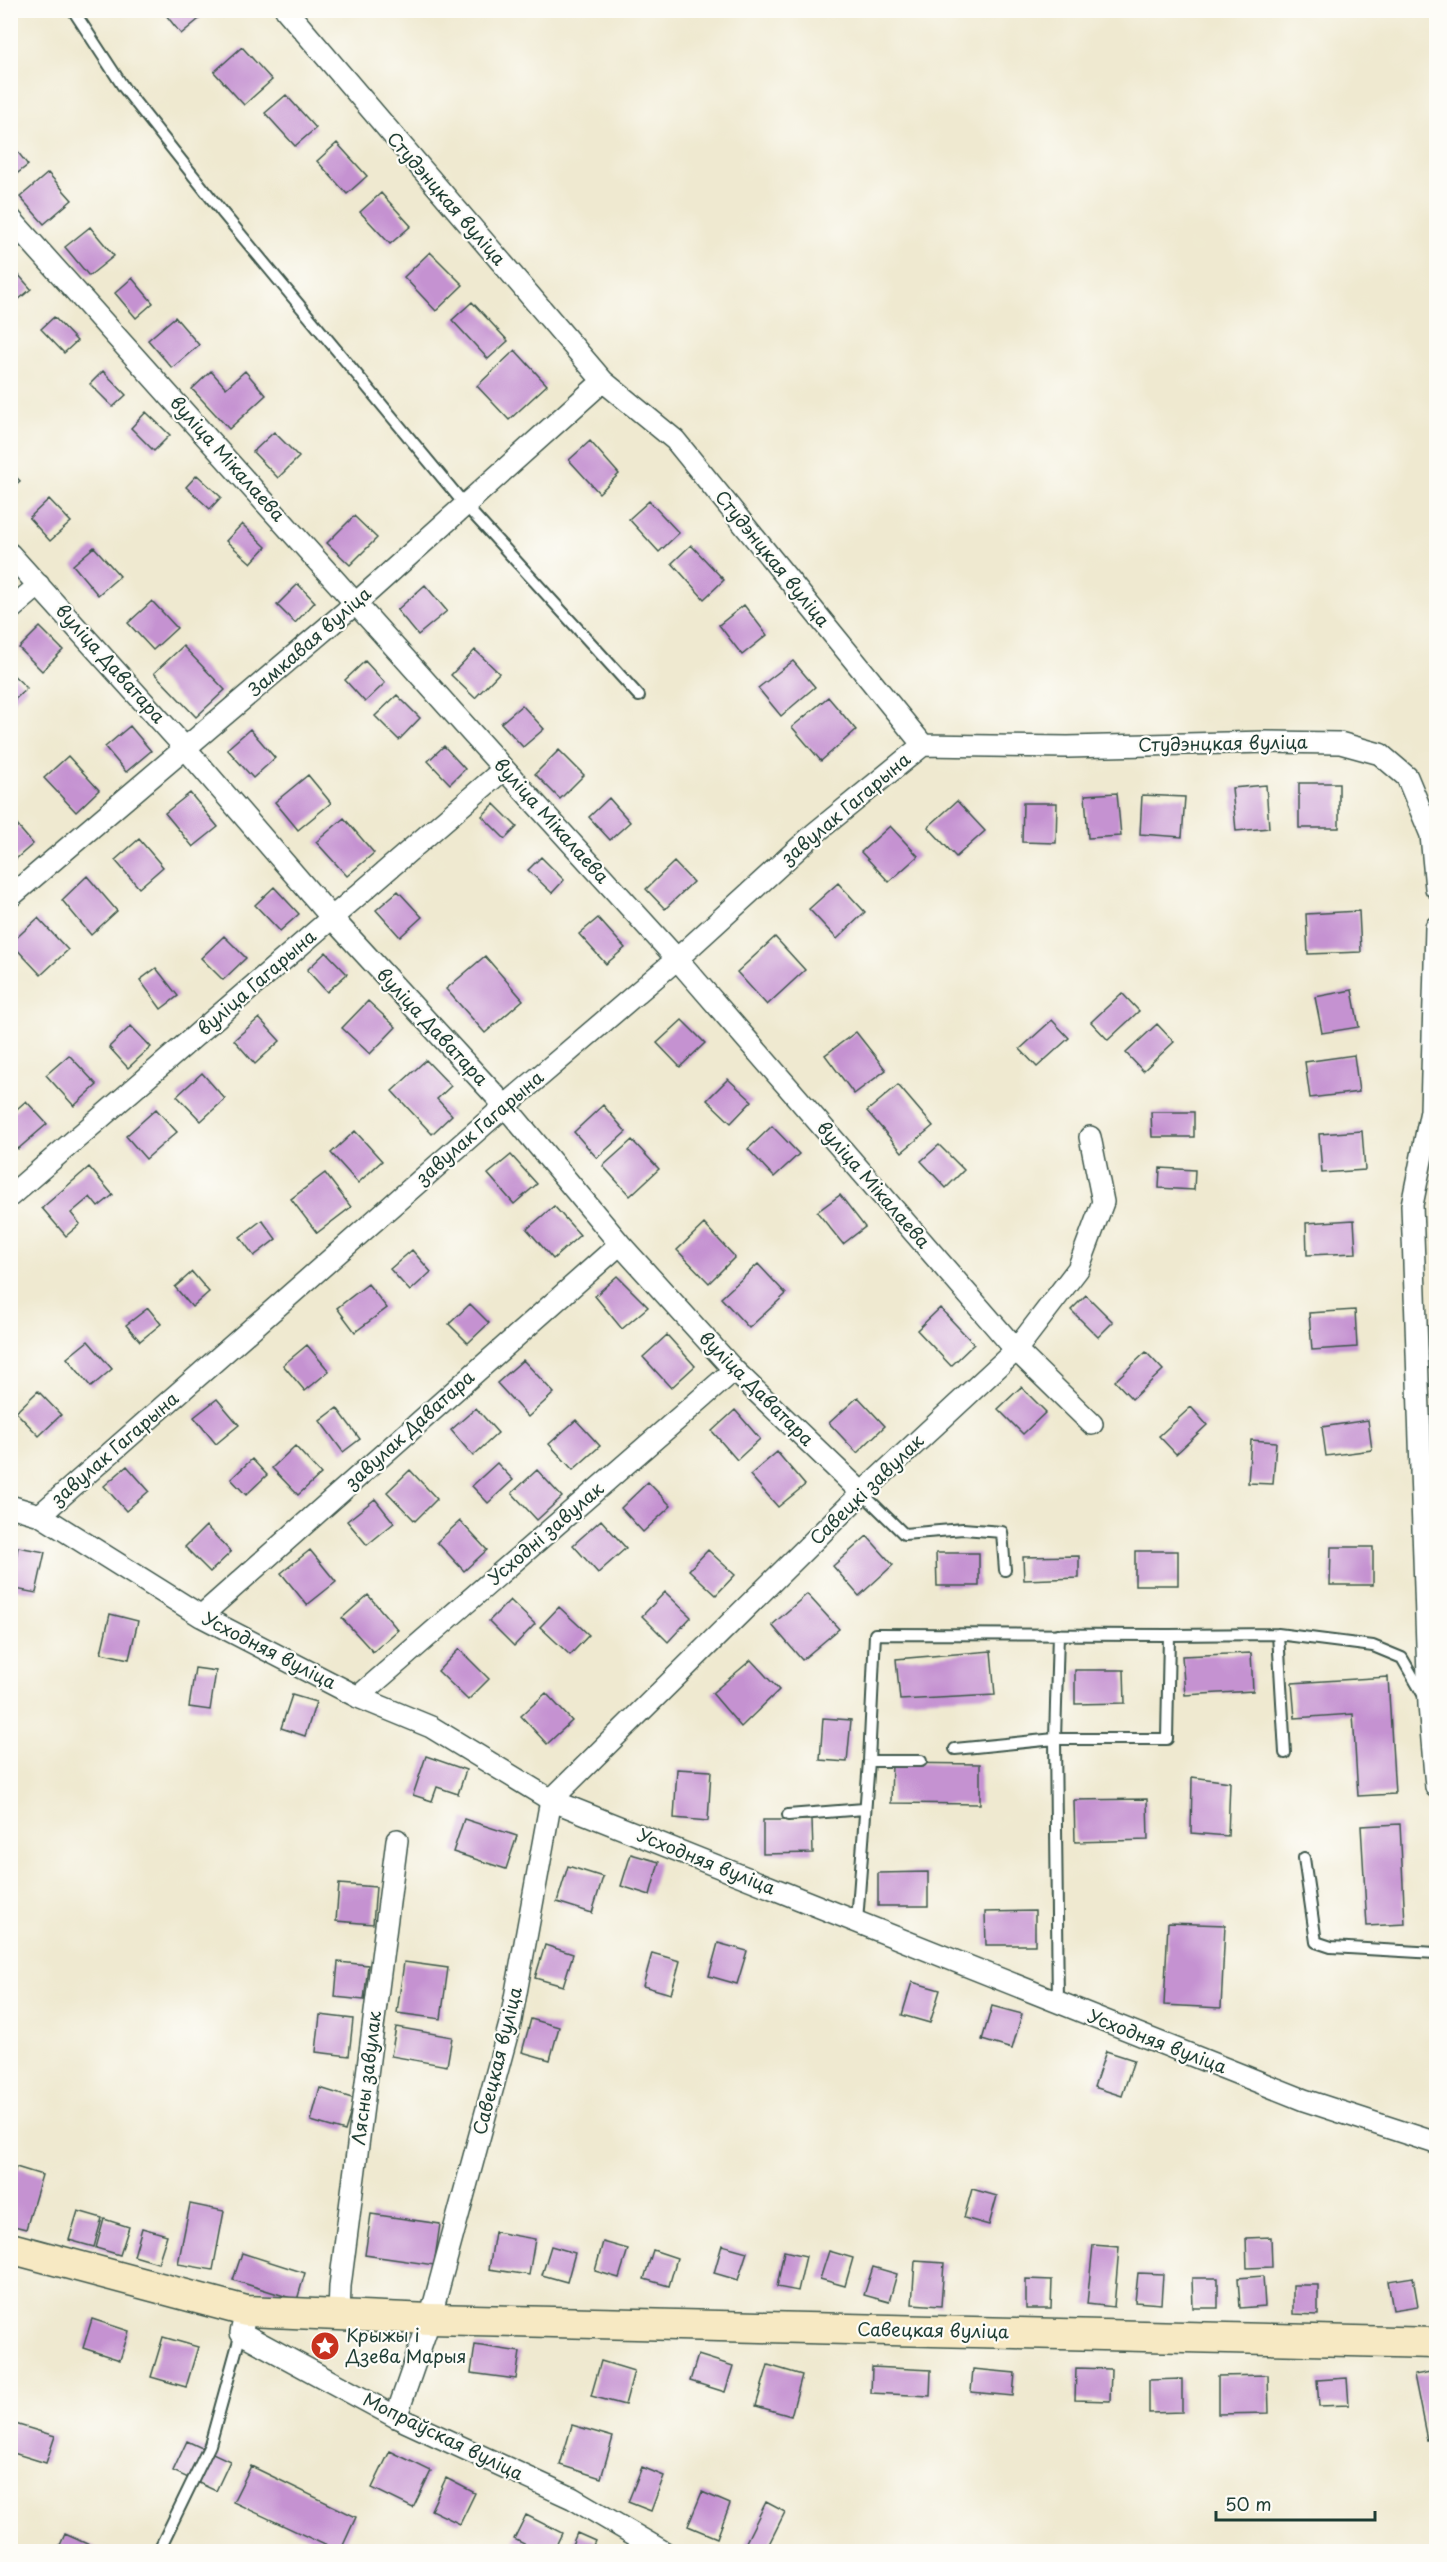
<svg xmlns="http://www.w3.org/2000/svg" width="1447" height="2562" font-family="'Playpen Sans',sans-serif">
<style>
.building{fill:#c592d1}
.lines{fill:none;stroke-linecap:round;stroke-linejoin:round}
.lane-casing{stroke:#3e574b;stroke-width:14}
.street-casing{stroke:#3e574b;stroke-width:24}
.secondary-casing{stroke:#3e574b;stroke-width:33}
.lane{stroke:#fff;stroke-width:10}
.street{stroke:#fff;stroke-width:21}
.secondary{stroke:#f7e9c3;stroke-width:30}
.labels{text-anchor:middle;stroke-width:4.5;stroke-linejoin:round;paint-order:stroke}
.street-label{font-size:18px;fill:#1f3d34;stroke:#fdfcf7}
.poi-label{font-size:18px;fill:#1f3d34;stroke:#fdfcf7;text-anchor:start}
</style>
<rect width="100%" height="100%" fill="#fdfcf7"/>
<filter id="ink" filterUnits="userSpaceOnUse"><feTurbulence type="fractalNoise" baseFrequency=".0167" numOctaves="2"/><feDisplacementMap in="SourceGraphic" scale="12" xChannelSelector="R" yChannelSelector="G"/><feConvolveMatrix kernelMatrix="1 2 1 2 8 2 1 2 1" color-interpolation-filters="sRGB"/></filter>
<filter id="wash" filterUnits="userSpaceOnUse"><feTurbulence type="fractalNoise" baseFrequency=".008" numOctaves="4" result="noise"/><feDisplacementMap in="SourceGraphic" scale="24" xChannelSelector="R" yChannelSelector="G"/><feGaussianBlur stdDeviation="1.35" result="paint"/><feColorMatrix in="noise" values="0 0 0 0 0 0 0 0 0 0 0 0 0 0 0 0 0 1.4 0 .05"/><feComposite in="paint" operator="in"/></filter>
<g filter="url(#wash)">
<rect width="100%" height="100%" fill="#efe9d0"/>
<g id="blocks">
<!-- building -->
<path class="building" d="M162,10H210L181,34Z
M242,47L272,80L244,105L214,72Z
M286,95L316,128L295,146L265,113Z
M10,142L28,165L10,179Z
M337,143L367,176L347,194L317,161Z
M48,173L72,200L44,224L20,197Z
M381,193L411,226L390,244L360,212Z
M90,227L114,256L89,276L65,247Z
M430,252L463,285L436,311L404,277Z
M10,265L31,289L18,300L10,292Z
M132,278L153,303L136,318L115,293Z
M472,302L508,341L488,359L452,320Z
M54,317L77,341L64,353L41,329Z
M175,317L199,345L172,368L148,340Z
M515,350L547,385L509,420L477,386Z
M103,371L126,395L113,407L90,384Z
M211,371L226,388L245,371L266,395L229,429L192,389Z
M146,412L170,435L154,451L131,428Z
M274,432L299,457L278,478L253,452Z
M590,441L619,474L599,493L569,460Z
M10,471L20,481L10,489Z
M197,475L221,497L210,509L186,487Z
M49,499L71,522L50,541L29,518Z
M649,501L679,533L659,552L629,519Z
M354,516L377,538L350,565L327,543Z
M242,524L266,547L251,563L226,541Z
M691,545L724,580L704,599L672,563Z
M94,547L120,576L98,595L73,565Z
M298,584L315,602L295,623L277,605Z
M425,585L447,611L418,635L397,610Z
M152,601L177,628L153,650L128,623Z
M744,605L767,635L742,655L719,625Z
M40,627L63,650L42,671L19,648Z
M183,646L225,690L196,717L154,673Z
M475,650L499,673L475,698L451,675Z
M365,661L385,683L365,702L345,680Z
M793,661L815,687L781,716L758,688Z
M10,672L27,688L10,704Z
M397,695L420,718L399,740L375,716Z
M828,697L856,730L821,761L792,727Z
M522,705L544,729L523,747L501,723Z
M130,726L151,751L126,772L105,747Z
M250,729L275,758L253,778L227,749Z
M444,746L465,769L450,784L428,761Z
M559,750L584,775L560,799L535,774Z
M68,756L99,790L76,812L44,778Z
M308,775L331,803L298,830L275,802Z
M1299,783H1339V828H1299Z
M1266,785L1269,828L1236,831L1232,788Z
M190,793L218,827L193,847L165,813Z
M1117,793L1121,836L1088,838L1085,795Z
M1142,795L1185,797L1182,837L1140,834Z
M609,798L630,822L610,840L589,817Z
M957,801L985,831L956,857L928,827Z
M1023,803H1057L1056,843L1022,842Z
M494,804L517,827L505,839L482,816Z
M10,817L33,844L10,864Z
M344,818L374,853L347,876L316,842Z
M890,826L918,856L889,882L861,852Z
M139,839L163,867L139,888L115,860Z
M541,857L564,880L552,893L528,870Z
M674,862L693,882L665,909L646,889Z
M87,876L117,911L91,935L62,900Z
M838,883L865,912L837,939L809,909Z
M274,887L299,914L280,931L255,905Z
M398,891L422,917L400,937L376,910Z
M1359,911L1361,952L1308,954L1306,914Z
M38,918L68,950L41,975L11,943Z
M598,918L625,948L606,964L579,934Z
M224,936L246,958L223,980L201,958Z
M775,937L805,970L767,1005L737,972Z
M326,952L347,974L327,992L307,970Z
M485,956L523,1000L485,1033L446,989Z
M156,968L178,996L161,1009L140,980Z
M1352,990L1359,1027L1322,1033L1315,997Z
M1122,993L1139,1011L1108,1040L1091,1022Z
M368,1001L396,1027L370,1054L342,1028Z
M259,1018L280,1041L255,1064L234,1040Z
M682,1020L705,1043L680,1067L657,1043Z
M1052,1020L1069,1038L1037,1067L1020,1049Z
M1157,1024L1174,1042L1143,1071L1126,1053Z
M131,1026L151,1047L128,1068L109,1047Z
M856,1032L886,1070L854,1094L825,1055Z
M69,1055L97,1085L74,1106L46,1075Z
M1354,1055L1359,1092L1310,1098L1305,1062Z
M426,1060L451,1086L437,1099L452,1115L432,1134L392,1091Z
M202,1073L225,1099L201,1121L177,1096Z
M728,1079L752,1101L731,1123L707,1100Z
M898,1085L933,1126L902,1152L867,1111Z
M26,1101L47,1124L18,1149L10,1141V1115Z
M603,1105L626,1132L597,1158L574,1132Z
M156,1109L177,1132L146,1159L126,1136Z
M1151,1112H1194V1137H1152Z
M772,1126L799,1154L774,1177L748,1149Z
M355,1131L382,1161L358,1183L331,1153Z
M1362,1131L1365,1170L1322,1173L1319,1134Z
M632,1140L659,1169L630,1196L603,1166Z
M939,1145L964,1170L946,1188L921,1161Z
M511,1155L537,1184L514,1204L488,1174Z
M89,1167L113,1195L98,1207L90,1197L71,1213L80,1224L66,1236L42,1208Z
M1160,1168L1195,1170L1194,1190L1159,1188Z
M325,1173L351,1207L317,1233L291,1199Z
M840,1195L865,1227L843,1244L817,1212Z
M554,1206L580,1235L553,1259L527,1229Z
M262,1220L276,1239L254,1256L240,1237Z
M1354,1220L1356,1253L1307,1255L1306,1223Z
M704,1224L735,1257L709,1283L677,1250Z
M412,1250L431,1272L410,1291L390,1269Z
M758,1264L786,1294L749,1328L721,1298Z
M192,1272L209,1292L192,1307L175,1287Z
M617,1276L648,1307L622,1329L595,1296Z
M368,1284L387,1308L355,1332L337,1308Z
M1086,1295L1113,1322L1098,1337L1071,1310Z
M470,1304L489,1323L468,1343L449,1324Z
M148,1308L161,1324L140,1341L126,1325Z
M940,1308L974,1344L951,1366L917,1330Z
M1355,1310L1357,1347L1312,1350L1309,1313Z
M667,1335L695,1366L671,1388L643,1357Z
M88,1341L112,1369L91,1387L67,1358Z
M307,1345L329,1371L305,1391L283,1365Z
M1146,1352L1163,1370L1132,1399L1115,1381Z
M523,1360L554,1393L528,1417L497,1383Z
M1021,1387L1046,1412L1023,1434L998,1409Z
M38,1391L61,1415L39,1436L16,1412Z
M858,1397L885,1426L857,1453L829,1423Z
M217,1399L239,1425L216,1444L194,1417Z
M1191,1407L1207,1425L1176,1454L1159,1436Z
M337,1408L360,1439L343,1452L320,1421Z
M476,1408L498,1433L473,1456L451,1430Z
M735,1410L760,1439L737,1460L712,1431Z
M576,1420L600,1446L573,1470L549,1444Z
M1368,1420L1372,1450L1326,1456L1322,1427Z
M1251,1440L1276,1442L1273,1484L1248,1483Z
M295,1446L321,1474L298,1495L272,1468Z
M777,1452L805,1485L778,1507L750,1475Z
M252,1459L267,1475L246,1495L231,1479Z
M497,1463L513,1480L488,1503L472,1486Z
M127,1466L149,1491L126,1511L104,1486Z
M410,1470L437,1499L415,1521L387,1492Z
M537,1470L562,1497L537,1520L512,1493Z
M648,1482L671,1506L643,1532L621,1508Z
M375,1499L394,1523L367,1545L347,1521Z
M601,1520L626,1548L598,1573L573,1545Z
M460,1521L487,1550L464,1571L437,1542Z
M206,1526L231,1552L210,1572L185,1547Z
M867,1536L893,1565L859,1596L833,1566Z
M18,1547L45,1552L36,1593L10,1588Z
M1331,1547H1373V1585H1330Z
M310,1550L336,1582L307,1605L281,1573Z
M708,1550L735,1575L716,1595L689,1570Z
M1135,1551H1178V1585H1135Z
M936,1553H979V1586H937Z
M1079,1556V1578L1024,1580L1023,1557Z
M665,1592L691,1617L668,1642L642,1616Z
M807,1594L839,1629L802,1660L772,1625Z
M368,1595L398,1630L373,1652L342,1618Z
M510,1600L535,1624L514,1646L489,1621Z
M559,1607L589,1635L570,1655L540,1627Z
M110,1614L138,1621L129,1659L101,1653Z
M459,1649L489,1679L468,1700L438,1671Z
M991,1651L995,1695L900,1700L896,1659Z
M1251,1653L1253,1691L1185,1695L1182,1656Z
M751,1660L779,1690L741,1727L712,1693Z
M195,1668L216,1671L210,1710L189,1707Z
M1075,1670H1124L1125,1703L1075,1704Z
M1388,1677L1395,1794L1358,1796L1353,1714L1295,1718L1292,1683Z
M546,1693L572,1721L547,1744L521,1716Z
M292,1695L316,1702L305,1736L281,1728Z
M823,1718L851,1720L847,1762L820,1760Z
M426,1756L466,1770L458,1794L437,1787L432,1801L413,1795Z
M892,1763L980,1764V1804L891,1803Z
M677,1769L711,1771L708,1821L674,1818Z
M1192,1777L1230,1782L1228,1836L1191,1833Z
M1147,1799L1148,1840L1075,1842L1074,1800Z
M464,1819L517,1836L506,1869L453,1852Z
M763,1820H812L813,1853L763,1854Z
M1400,1824L1405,1924L1367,1926L1361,1826Z
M631,1854L659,1862L650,1895L621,1886Z
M568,1866L603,1877L592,1913L557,1902Z
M928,1872V1906H878V1873Z
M339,1884L376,1887L373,1924L336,1921Z
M1035,1911V1945H986L985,1912Z
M1168,1923L1225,1925L1221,2008L1164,2005Z
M718,1943L747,1951L737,1984L709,1976Z
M545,1945L573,1954L563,1986L535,1978Z
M652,1953L680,1961L671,1994L643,1986Z
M338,1962L368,1965L364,2000L335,1997Z
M404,1962L448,1968L441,2019L397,2013Z
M912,1982L940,1990L930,2023L902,2015Z
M992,2006L1022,2014L1012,2049L982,2040Z
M320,2015L353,2019L349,2056L316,2052Z
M531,2019L559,2027L550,2060L522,2052Z
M396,2027L452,2037L447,2066L391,2056Z
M1106,2051L1134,2060L1122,2096L1094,2087Z
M320,2088L355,2099L345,2131L311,2121Z
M16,2167L42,2175L26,2229L10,2225V2187Z
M972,2189L997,2196L989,2225L964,2218Z
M190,2204L224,2211L213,2270L178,2264Z
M78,2211L102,2218L94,2247L69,2240Z
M371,2214L440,2224L434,2265L365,2255Z
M104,2219L129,2227L120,2255L96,2248Z
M142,2228L167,2235L158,2263L134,2256Z
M495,2232L535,2239L529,2275L489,2269Z
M1271,2237L1272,2267L1247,2268L1246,2238Z
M603,2242L628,2249L619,2278L595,2271Z
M722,2245L747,2252L738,2280L714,2273Z
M1093,2245L1119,2247L1114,2307L1087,2304Z
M551,2246L575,2253L567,2282L542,2275Z
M653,2250L677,2258L669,2286L644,2279Z
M784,2251L806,2256L798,2291L777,2287Z
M829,2251L853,2258L845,2286L820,2279Z
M242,2253L305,2273L297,2300L233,2280Z
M915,2261L944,2263L941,2306L912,2304Z
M873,2267L897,2274L889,2302L864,2295Z
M1138,2273L1163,2274L1161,2304L1135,2302Z
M1263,2276L1265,2306L1240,2308L1238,2278Z
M1413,2277L1418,2306L1393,2310L1388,2281Z
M1192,2278H1218V2308H1193Z
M1026,2279L1052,2280L1051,2309H1026Z
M1293,2285H1318V2315L1293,2314Z
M92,2319L129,2331L120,2360L83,2348Z
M163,2337L198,2347L186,2387L151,2377Z
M475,2345L520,2352L516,2379L471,2373Z
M698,2355L733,2366L725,2392L690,2381Z
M601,2361L634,2371L625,2405L591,2396Z
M768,2365L802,2375L791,2416L756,2406Z
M872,2367L931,2370L930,2396L871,2393Z
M1076,2368L1111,2369L1110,2401L1075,2400Z
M973,2369L1015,2373L1013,2396L971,2392Z
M1436,2371V2438L1427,2440L1414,2375Z
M1268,2375L1269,2413L1218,2414V2376Z
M1347,2378L1349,2405L1319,2406L1317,2380Z
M1182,2379V2412L1149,2413V2380Z
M12,2423L55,2436L46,2463L10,2452Z
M572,2425L613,2437L601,2478L560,2465Z
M187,2441L230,2461L216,2491L173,2471Z
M390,2451L431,2471L413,2508L372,2488Z
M251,2466L356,2517L340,2552L233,2502Z
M642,2467L664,2476L651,2511L628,2502Z
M446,2478L475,2493L460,2524L431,2510Z
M702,2492L730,2504L717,2538L688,2526Z
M766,2502L785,2512L765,2552H741Z
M526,2515L562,2533L553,2552H540L514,2539Z
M577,2533L595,2541L590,2552H569Z
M65,2534L105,2552H57Z"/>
</g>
</g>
<g filter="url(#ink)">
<use href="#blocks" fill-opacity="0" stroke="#3e574b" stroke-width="1.5"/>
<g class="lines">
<!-- lane casing -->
<g class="lane-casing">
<path id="lane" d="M73,10L124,88L222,212L465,505L639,696
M862,1493L904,1534L963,1529L1002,1532L1005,1570
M1058,1634L1055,1739L1058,2003
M1278,1634L1285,1753
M955,1749L1055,1739H1167L1169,1635L1278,1634L1373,1646L1402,1658L1424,1696
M869,1761H921
M788,1815L864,1809
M1304,1858L1316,1942L1331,1947L1436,1953
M857,1922L869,1761L875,1634L1169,1635
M158,2552L210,2445L241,2333"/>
</g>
<!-- street casing -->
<g class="street-casing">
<path id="street" d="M286,10L603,381L675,440L923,745
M10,218L504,769L677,959L1016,1350L1092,1424
M10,554L186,749L332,918L505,1106L620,1244L734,1370L862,1493
M10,610L39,585
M923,745L1068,747L1266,742L1340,743L1380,754L1407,777L1431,835L1436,888
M10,897L356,603L603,381
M1436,927L1431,1111L1412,1205L1429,1705L1436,1787
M10,1196L504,769
M10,1506L40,1515L201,1616L358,1697L431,1727L551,1800L1304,2100L1436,2143
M40,1515L505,1106L677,959L814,834L923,745
M201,1616L620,1244
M358,1697L734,1370
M246,2311L241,2333L396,2417L572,2498L664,2552
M339,2315L340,2286L397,1840
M396,2417L430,2319L511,2020L551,1800L862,1493L1016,1350L1078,1269L1103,1202L1090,1137"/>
</g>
<!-- secondary casing -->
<g class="secondary-casing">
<path id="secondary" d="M10,2248L246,2311L430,2319L1436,2343"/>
</g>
<!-- lane -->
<use href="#lane" class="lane"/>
<!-- street -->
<use href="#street" class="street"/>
<!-- secondary -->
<use href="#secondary" class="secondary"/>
</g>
</g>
<!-- icons -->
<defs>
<g id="sight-disc" transform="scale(1.5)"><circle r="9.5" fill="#c8321e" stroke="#fdfcf7"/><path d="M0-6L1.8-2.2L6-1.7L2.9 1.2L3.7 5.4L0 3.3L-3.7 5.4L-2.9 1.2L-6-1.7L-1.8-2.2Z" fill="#fff"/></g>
</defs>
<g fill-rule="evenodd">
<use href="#sight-disc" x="325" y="2346"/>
</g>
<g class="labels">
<!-- street labels -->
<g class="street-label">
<text transform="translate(446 199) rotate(49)" y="6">Студэнцкая вуліца</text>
<text transform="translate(227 459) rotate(48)" y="6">вуліца Мікалаева</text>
<text transform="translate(772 559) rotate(51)" y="6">Студэнцкая вуліца</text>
<text transform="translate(310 642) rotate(-41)" y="6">Замкавая вуліца</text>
<text transform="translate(110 664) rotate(48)" y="6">вуліца Даватара</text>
<text transform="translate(1223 744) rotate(-1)" y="6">Студэнцкая вуліца</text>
<text transform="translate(846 809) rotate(-40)" y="6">завулак Гагарына</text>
<text transform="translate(551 821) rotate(48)" y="6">вуліца Мікалаева</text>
<text transform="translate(257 983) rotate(-41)" y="6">вуліца Гагарына</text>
<text transform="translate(432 1027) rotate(47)" y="6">вуліца Даватара</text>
<text transform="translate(480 1128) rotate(-41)" y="6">завулак Гагарына</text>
<text transform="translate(873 1185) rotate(49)" y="6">вуліца Мікалаева</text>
<text transform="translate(756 1389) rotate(45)" y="6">вуліца Даватара</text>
<text transform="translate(410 1430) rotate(-42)" y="6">завулак Даватара</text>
<text transform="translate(115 1449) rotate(-41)" y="6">завулак Гагарына</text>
<text transform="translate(867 1490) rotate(-44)" y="6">Савецкі завулак</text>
<text transform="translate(546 1534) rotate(-41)" y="6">Усходні завулак</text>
<text transform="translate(269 1651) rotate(27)" y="6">Усходняя вуліца</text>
<text transform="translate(706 1862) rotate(22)" y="6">Усходняя вуліца</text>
<text transform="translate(1157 2042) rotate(21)" y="6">Усходняя вуліца</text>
<text transform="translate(498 2061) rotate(-76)" y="6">Савецкая вуліца</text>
<text transform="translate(367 2078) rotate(-83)" y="6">Лясны завулак</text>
<text transform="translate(933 2331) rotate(1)" y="6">Савецкая вуліца</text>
<text transform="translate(443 2437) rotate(26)" y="6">Мопраўская вуліца</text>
</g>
<!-- poi labels -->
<g class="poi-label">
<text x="346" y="2342">Крыжы і<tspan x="346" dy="21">Дзева Марыя</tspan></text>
</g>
</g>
<!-- margin -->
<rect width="1447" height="2562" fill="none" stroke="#fdfcf7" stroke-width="36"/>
<!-- scale -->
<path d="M1216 2511v9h159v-9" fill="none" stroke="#1f3d34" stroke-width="3"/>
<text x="1225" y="2511" font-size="18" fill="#1f3d34" stroke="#fdfcf7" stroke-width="4.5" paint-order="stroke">50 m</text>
</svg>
